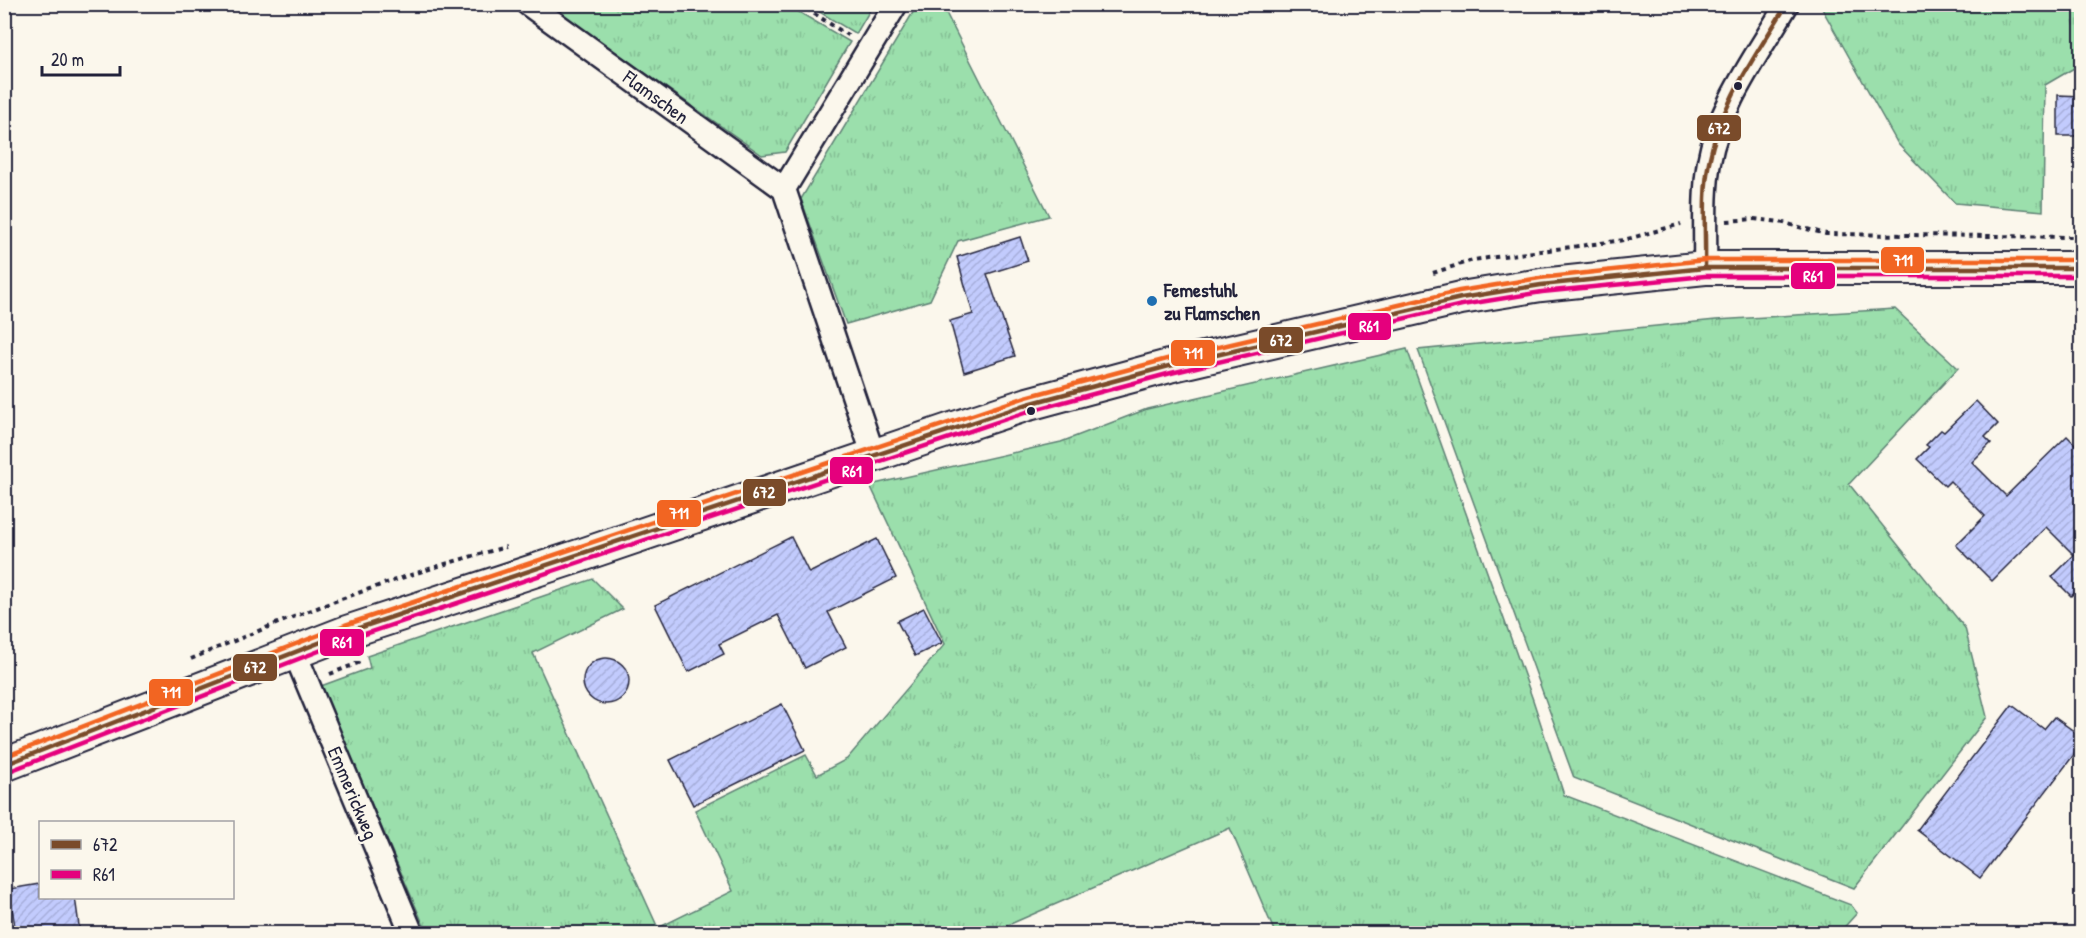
<svg xmlns="http://www.w3.org/2000/svg" width="2086" height="938" font-family="'Patrick Hand',sans-serif">
<style>
.grass{fill:url(#grass-tufts);stroke:#5e8074;stroke-width:1.5}
.building{fill:url(#building-hatch);stroke:#22223b;stroke-width:1.5}
.lines{fill:none;stroke-linecap:round;stroke-linejoin:round}
.minor-casing{stroke:#22223b;stroke-width:27}
.secondary-casing{stroke:#22223b;stroke-width:36}
.path{stroke:#22223b;stroke-width:4;stroke-dasharray:4.5 4.5;stroke-linecap:butt}
.minor{stroke:#fbf7ec;stroke-width:22}
.secondary{stroke:#fbf7ec;stroke-width:32}
.bus-1-casing{stroke:#fbf7ec;stroke-width:9}
.bus-2-casing{stroke:#fbf7ec;stroke-width:9}
.bus-3-casing{stroke:#fbf7ec;stroke-width:9}
.bus-1{stroke:#7a4b2a;stroke-width:4.5}
.bus-2{stroke:#e5007d;stroke-width:4.5}
.bus-3{stroke:#f26522;stroke-width:4.5}
.bus-dot{fill:#22223b;stroke:#fbf7ec;stroke-width:2}
.poi-dot{fill:#1f6fb2;stroke:#fbf7ec;stroke-width:2}
.labels{text-anchor:middle;stroke-width:4.5;stroke-linejoin:round;paint-order:stroke}
.street-label{font-size:20px;fill:#22223b;stroke:#fbf7ec}
.poi-label{font-size:20px;font-weight:bold;fill:#22223b;stroke:#fbf7ec;text-anchor:start}
.line-badge{stroke:#fbf7ec;stroke-width:2}
.badge-label{font-size:16px;text-anchor:middle;font-weight:bold;fill:#fff}
</style>
<defs>
<pattern id="grass-tufts" width="24" height="20" patternUnits="userSpaceOnUse" patternTransform="scale(1.5)"><rect width="24" height="20" fill="#9bdfac"/><path d="M3 7l-1-3M5 7V3M7 7l1-3M15 17l-1-3M17 17v-4M19 17l1-3" fill="none" stroke="#85bf95"/></pattern>
<pattern id="building-hatch" width="6" height="6" patternUnits="userSpaceOnUse" patternTransform="scale(1.5)"><rect width="6" height="6" fill="#c2cbfd"/><path d="M-1 1l2-2M0 6l6-6M5 7l2-2" fill="none" stroke="#a6aeda"/></pattern>
</defs>
<rect width="100%" height="100%" fill="#fbf7ec"/>
<filter id="ink" filterUnits="userSpaceOnUse"><feTurbulence type="fractalNoise" baseFrequency=".0167" numOctaves="2"/><feDisplacementMap in="SourceGraphic" scale="12" xChannelSelector="R" yChannelSelector="G"/><feConvolveMatrix kernelMatrix="1 2 1 2 8 2 1 2 1" color-interpolation-filters="sRGB"/></filter>
<g filter="url(#ink)">
<!-- grass -->
<path class="grass" d="M918,4L942,5L1049,216L958,241L930,300L846,324L801,199Z
M549,5H787L850,42L785,152L762,155Z
M808,5H873L856,34Z
M1820,5H2081V64L2045,85L2043,211L1955,203L1898,144Z
M1895,309L1958,368L1849,484L1965,628L1987,717L1854,888L1574,778L1418,350L1716,320Z
M1407,349L1533,700L1564,795L1851,905L1857,913L1839,933H1275L1230,828L990,933H427L321,686L370,668L367,656L593,579L623,609L533,653L658,928L733,891L695,810L806,755L817,775L847,759L945,644L870,485L1061,442L1147,409Z"/>
<!-- building -->
<path class="building" d="M2058,95L2082,96V136H2058Z
M1020,237L1028,261L987,274L1015,356L964,372L950,321L973,314L957,257Z
M1976,401L1998,424L1985,437L1991,443L1972,462L2006,496L2067,436L2082,451V586L2071,596L2052,577L2074,555L2046,527L1992,581L1956,545L1985,516L1950,481L1945,486L1917,459L1929,447L1926,445L1941,430L1944,432Z
M791,537L809,573L877,539L896,578L828,612L846,647L805,668L778,615L719,644L724,654L688,672L655,605Z
M924,608L942,643L915,656L897,621Z
M583 681a23 23 0 1 1 46 0a23 23 0 1 1-46 0Z
M782,704L805,750L693,805L670,760Z
M2012,705L2044,729L2054,717L2082,737V744L1980,878L1917,830Z
M40,884V897H75L80,933H16L9,889Z"/>
<g class="lines">
<!-- minor casing -->
<g class="minor-casing">
<path id="minor" d="M528,4L784,189
M1705,268C1706,233 1703,196 1709,162C1719,105 1759,53 1787,4
M873,454L784,189L896,4
M294,651L412,934"/>
</g>
<!-- secondary casing -->
<g class="secondary-casing">
<path id="secondary" d="M4,765L347,632L579,556L952,429L1028,404L1169,366L1461,298L1541,285L1705,268H2082"/>
</g>
<!-- path -->
<path class="path" d="M799,4L849,36
M1727,221L1754,219L1780,222L1826,234L2072,237
M1433,273L1473,260L1624,240L1681,224
M191,659C294,615 398,575 506,547
M330,674L358,663L357,659"/>
<!-- minor -->
<use href="#minor" class="minor"/>
<!-- secondary -->
<use href="#secondary" class="secondary"/>
<!-- bus-1 casing -->
<g class="bus-1-casing">
<path id="bus-1" d="M1705,268C1706,233 1702,196 1709,162C1720,104 1757,54 1787,4
M4,765L347,632L1028,404L1169,366L1461,298L1541,285L1705,268H2082"/>
</g>
<!-- bus-2 casing -->
<g class="bus-2-casing">
<path id="bus-2" d="M7,772L350,639L1030,411L1171,373L1462,305L1542,292L1705,276H2082"/>
</g>
<!-- bus-3 casing -->
<g class="bus-3-casing">
<path id="bus-3" d="M4,757L345,625L1026,397L1167,359L1459,291L1540,278L1705,260H2082"/>
</g>
<!-- bus-1 -->
<use href="#bus-1" class="bus-1"/>
<!-- bus-2 -->
<use href="#bus-2" class="bus-2"/>
<!-- bus-3 -->
<use href="#bus-3" class="bus-3"/>
</g>
</g>
<!-- markers -->
<g class="bus-dot">
<circle cx="1738" cy="86" r="5"/>
<circle cx="1031" cy="411" r="5"/>
</g>
<circle class="poi-dot" cx="1152" cy="301" r="6"/>
<g class="labels">
<!-- street labels -->
<g class="street-label">
<text transform="translate(656 97) rotate(36)" y="7">Flamschen</text>
<text transform="translate(353 793) rotate(67)" y="7">Emmerickweg</text>
</g>
<!-- poi labels -->
<g class="poi-label">
<text x="1164" y="297">Femestuhl<tspan x="1164" dy="23">zu Flamschen</tspan></text>
</g>
</g>
<g class="line-badge">
<rect x="1696" y="114" width="46" height="28" rx="6" fill="#7a4b2a"/>
<rect x="1880" y="246" width="45" height="28" rx="6" fill="#f26522"/>
<rect x="1790" y="262" width="46" height="28" rx="6" fill="#e5007d"/>
<rect x="1347" y="312" width="45" height="29" rx="6" fill="#e5007d"/>
<rect x="1258" y="326" width="46" height="28" rx="6" fill="#7a4b2a"/>
<rect x="1170" y="339" width="46" height="28" rx="6" fill="#f26522"/>
<rect x="829" y="456" width="45" height="29" rx="6" fill="#e5007d"/>
<rect x="742" y="478" width="45" height="29" rx="6" fill="#7a4b2a"/>
<rect x="656" y="499" width="46" height="29" rx="6" fill="#f26522"/>
<rect x="319" y="628" width="46" height="29" rx="6" fill="#e5007d"/>
<rect x="232" y="653" width="46" height="29" rx="6" fill="#7a4b2a"/>
<rect x="148" y="678" width="46" height="29" rx="6" fill="#f26522"/>
</g>
<g class="badge-label">
<text x="1719" y="134">672</text>
<text x="1903" y="266">711</text>
<text x="1813" y="282">R61</text>
<text x="1369" y="332">R61</text>
<text x="1281" y="346">672</text>
<text x="1193" y="359">711</text>
<text x="852" y="477">R61</text>
<text x="764" y="498">672</text>
<text x="679" y="519">711</text>
<text x="342" y="648">R61</text>
<text x="255" y="673">672</text>
<text x="171" y="698">711</text>
</g>
<!-- margin -->
<rect width="2086" height="938" fill="none" stroke="#fbf7ec" stroke-width="24"/>
<rect x="12" y="12" width="2062" height="914" fill="none" stroke="#22223b" stroke-width="2" filter="url(#ink)"/>
<!-- legend -->
<rect x="39" y="821" width="195" height="78" fill="#fbf7ec" stroke="#a4a2a5" stroke-width="1.5"/>
<rect x="51" y="840" width="30" height="9" fill="#7a4b2a" stroke="#a4a2a5" stroke-width="1.5"/>
<text x="93" y="851" font-size="18" fill="#22223b">672</text>
<rect x="51" y="870" width="30" height="9" fill="#e5007d" stroke="#a4a2a5" stroke-width="1.5"/>
<text x="93" y="881" font-size="18" fill="#22223b">R61</text>
<!-- scale -->
<path d="M42 66v9h78v-9" fill="none" stroke="#22223b" stroke-width="3"/>
<text x="51" y="66" font-size="18" fill="#22223b" stroke="#fbf7ec" stroke-width="4.5" paint-order="stroke">20 m</text>
</svg>
